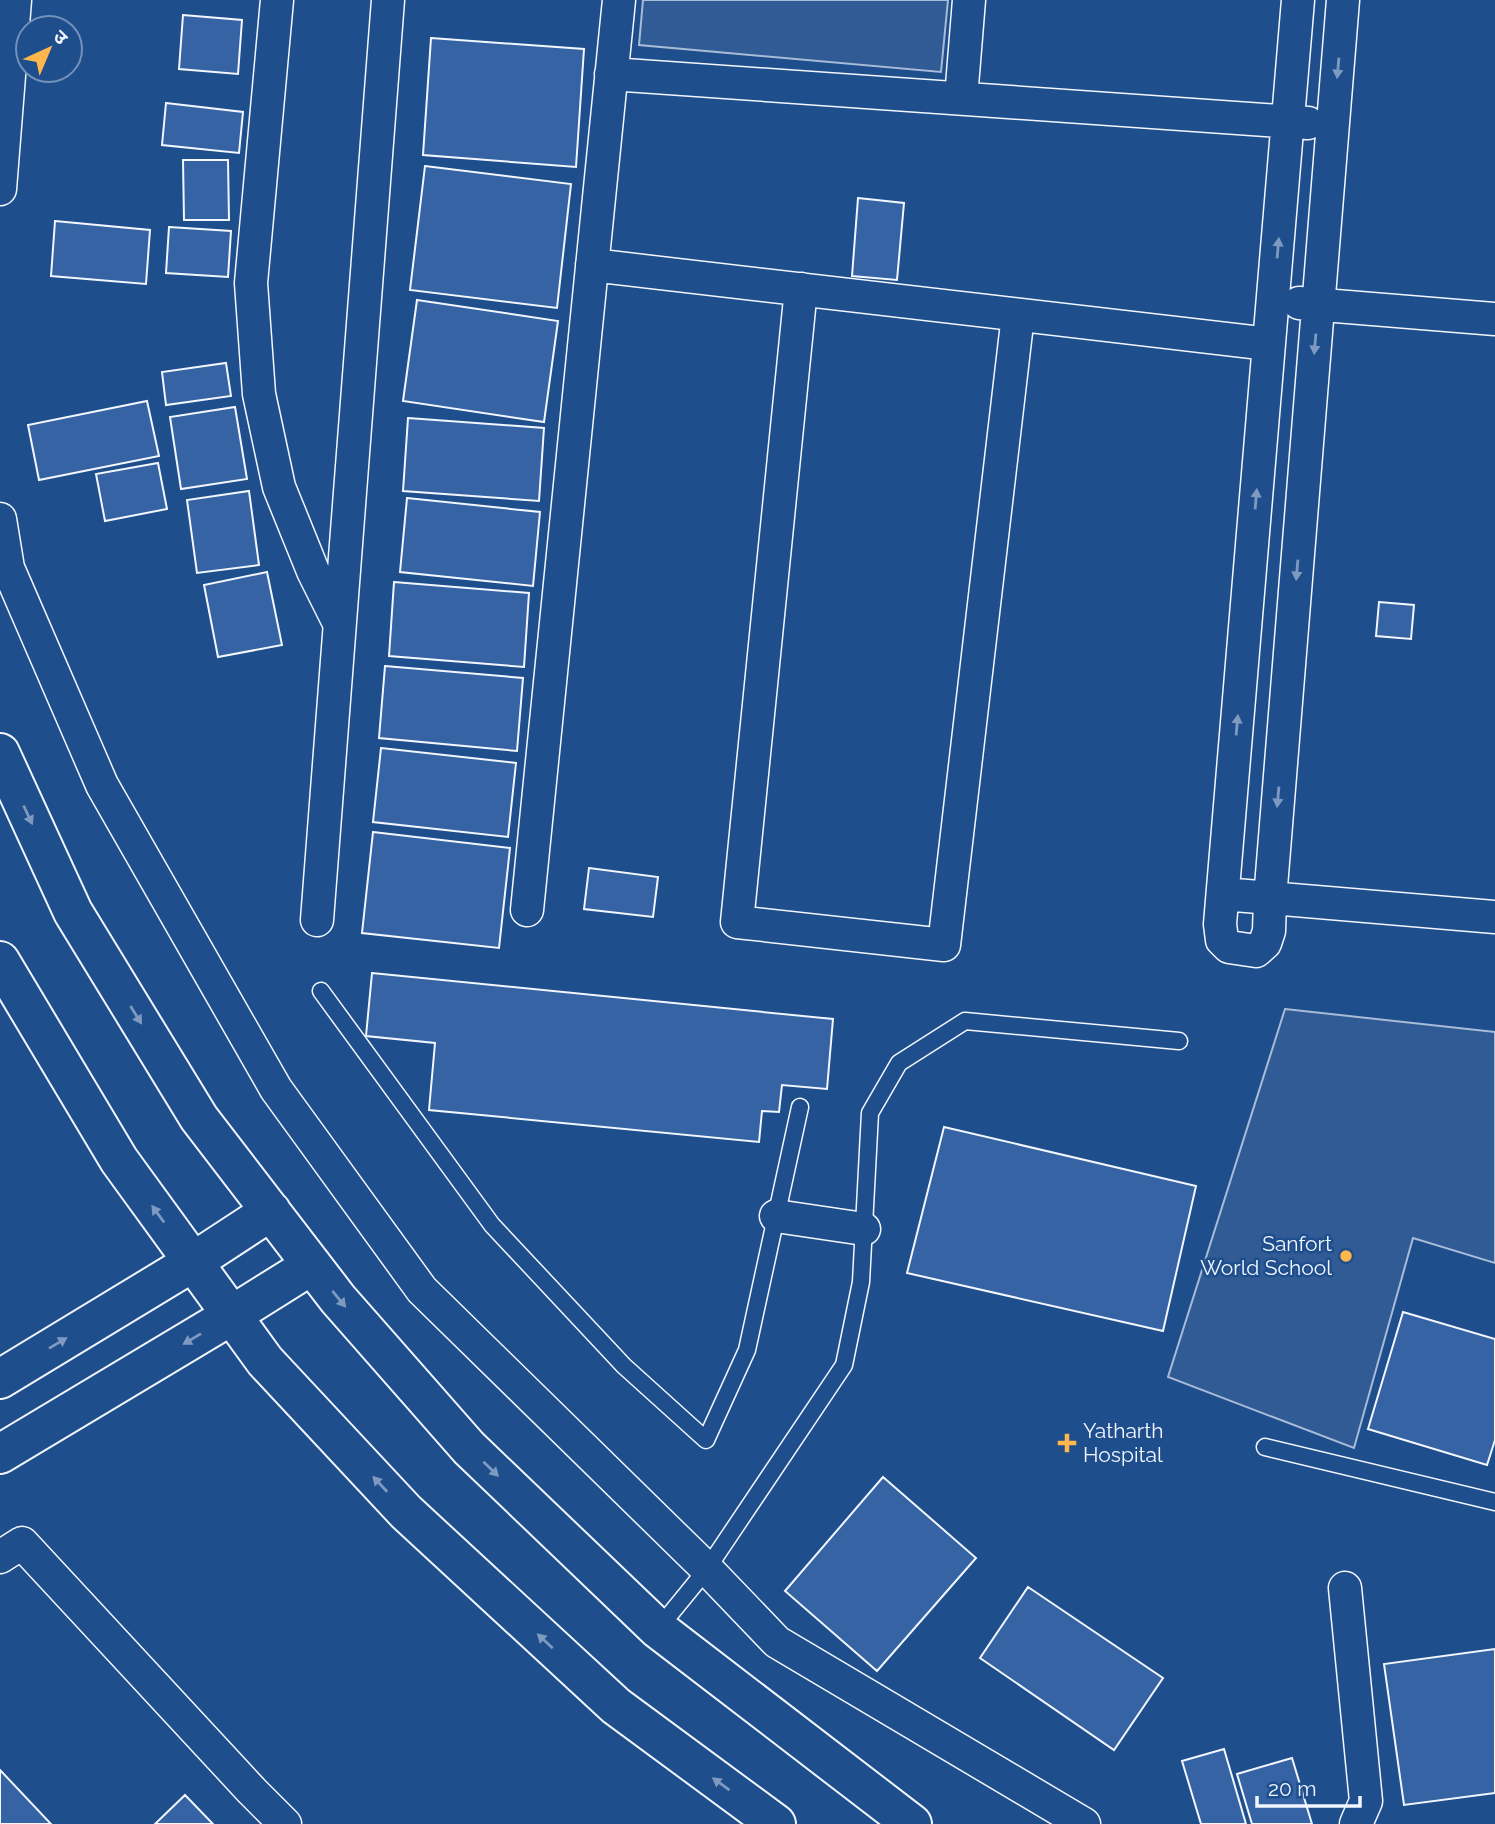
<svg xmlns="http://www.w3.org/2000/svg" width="1495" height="1824" font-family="Raleway,'Noto Sans Devanagari',sans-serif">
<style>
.built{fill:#305b95;stroke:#a8bbd7;stroke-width:2}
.building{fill:#3563a3;stroke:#f2f6ff;stroke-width:2}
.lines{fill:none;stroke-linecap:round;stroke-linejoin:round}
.service-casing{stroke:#f2f6ff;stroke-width:19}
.minor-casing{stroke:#f2f6ff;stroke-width:35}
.tertiary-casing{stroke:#f2f6ff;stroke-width:42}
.service{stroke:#1f4e8c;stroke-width:16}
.minor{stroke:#1f4e8c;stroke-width:32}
.tertiary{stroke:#1f4e8c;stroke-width:38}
.oneway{fill:#7e9ac0}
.poi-dot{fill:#ffb74d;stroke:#1f4e8c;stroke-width:2.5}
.labels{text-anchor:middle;stroke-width:5;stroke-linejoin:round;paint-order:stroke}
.poi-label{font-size:21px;fill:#f2f6ff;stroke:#1f4e8c;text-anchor:end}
</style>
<rect width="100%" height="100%" fill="#1f4e8c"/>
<!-- built -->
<path class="built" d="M643,0H948L941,72L639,45Z
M1285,1009L1495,1032V1263L1413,1238L1354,1448L1168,1377Z"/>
<!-- building -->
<path class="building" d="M183,15L242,20L238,74L179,69Z
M431,38L584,49L576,167L423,155Z
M166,103L243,112L239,153L162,145Z
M183,160H228L229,220H184Z
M425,166L571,184L557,308L410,290Z
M858,198L904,203L897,280L852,276Z
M55,221L150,230L146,284L51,276Z
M169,227L231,231L228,277L166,273Z
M417,300L558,321L544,422L403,401Z
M226,363L231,396L166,405L162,372Z
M147,401L159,456L39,480L28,425Z
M235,407L247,479L181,489L170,417Z
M408,418L544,428L539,501L403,491Z
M158,463L167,509L105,521L96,474Z
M249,491L259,565L197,573L187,500Z
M407,498L540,512L533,586L400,572Z
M267,572L282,645L218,657L204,585Z
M394,582L529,593L524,667L389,656Z
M1379,602L1414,605L1411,639L1376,636Z
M385,666L523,678L517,751L379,738Z
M381,748L516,763L508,837L373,822Z
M373,832L510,848L499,948L362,933Z
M589,868L658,877L653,917L584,909Z
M372,973L833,1019L827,1089L782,1085L779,1112L762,1111L759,1142L429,1110L435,1043L366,1036Z
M944,1127L1196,1186L1163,1331L907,1273Z
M1403,1312L1495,1339V1440L1487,1465L1368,1429Z
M883,1477L976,1558L877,1671L785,1591Z
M1028,1587L1163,1678L1114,1750L980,1658Z
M1495,1649V1793L1404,1805L1384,1664Z
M1224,1749L1246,1824H1201L1182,1761Z
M1292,1758L1312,1824H1252L1237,1774Z
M0,1770L51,1824H0Z
M185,1795L213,1824H155Z"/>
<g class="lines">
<!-- service casing -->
<g class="service-casing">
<path id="service" d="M321,991L492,1225L624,1366L706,1440L747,1350L800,1107
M1265,1447L1495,1502
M658,1629L707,1569L844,1365L861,1282L870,1113L899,1063L965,1021L1179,1041"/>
</g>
<!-- minor casing -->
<g class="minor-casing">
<path id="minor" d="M277,0L251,283L259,394L279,487L313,571L339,623
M1298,0L1220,924L1222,940L1229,947L1256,951L1265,943L1269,931L1270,899L1343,0
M611,74L1308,123
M961,98L969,0
M0,189L15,0
M592,265L1269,344
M801,289L737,922L944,945L1018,315
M1299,303L1495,319
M0,519L8,568L102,785L276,1089L422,1290L707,1569L777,1642L1084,1824
M1223,894L1495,917
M527,910L619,0
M317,920L388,0
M776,1216L864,1229
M0,1557L22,1543L252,1791L285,1824
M1345,1588L1366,1801L1356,1824"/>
</g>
<!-- tertiary casing -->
<g class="tertiary-casing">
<path id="tertiary" d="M0,753L73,912L199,1118L338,1299L469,1448L658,1629L912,1824
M0,961L119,1160L265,1361L406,1512L616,1706L776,1824
M0,1379L193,1262L271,1211
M0,1454L232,1315L312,1265"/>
</g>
<!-- service -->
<use href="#service" class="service"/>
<!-- minor -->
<use href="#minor" class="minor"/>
<!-- tertiary -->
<use href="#tertiary" class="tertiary"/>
</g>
<!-- one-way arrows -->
<defs><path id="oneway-solid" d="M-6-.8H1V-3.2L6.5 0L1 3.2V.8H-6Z" transform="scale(1.75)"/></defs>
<g class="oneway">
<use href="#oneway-solid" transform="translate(1338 68) rotate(95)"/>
<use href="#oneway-solid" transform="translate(1278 248) rotate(-85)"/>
<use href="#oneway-solid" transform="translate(1315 344) rotate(95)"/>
<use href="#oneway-solid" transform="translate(1256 499) rotate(-85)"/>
<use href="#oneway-solid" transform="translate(1297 570) rotate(95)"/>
<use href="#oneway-solid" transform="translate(1237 725) rotate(-85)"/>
<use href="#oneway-solid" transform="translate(1278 797) rotate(95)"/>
<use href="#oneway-solid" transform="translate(28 815) rotate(65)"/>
<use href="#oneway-solid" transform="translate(136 1015) rotate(58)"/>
<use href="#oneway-solid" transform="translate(158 1214) rotate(-126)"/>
<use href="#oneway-solid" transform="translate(339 1299) rotate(51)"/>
<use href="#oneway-solid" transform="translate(192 1339) rotate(149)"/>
<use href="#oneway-solid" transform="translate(58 1343) rotate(-31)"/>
<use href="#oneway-solid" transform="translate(491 1469) rotate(44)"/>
<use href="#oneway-solid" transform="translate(380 1484) rotate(-133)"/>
<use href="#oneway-solid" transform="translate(545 1641) rotate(-137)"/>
<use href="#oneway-solid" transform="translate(721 1784) rotate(-144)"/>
</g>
<!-- markers -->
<g class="poi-dot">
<circle cx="1346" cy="1256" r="7"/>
<path d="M1063.5 1432.5h7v7h7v7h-7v7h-7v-7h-7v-7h7z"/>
</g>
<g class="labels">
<!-- poi labels -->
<g class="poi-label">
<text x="1332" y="1251">Sanfort<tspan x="1332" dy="24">World School</tspan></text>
<text x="1083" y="1438" text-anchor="start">Yatharth<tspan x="1083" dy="24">Hospital</tspan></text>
</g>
</g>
<!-- north arrow -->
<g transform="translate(49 49) rotate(44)"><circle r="33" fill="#1f4e8c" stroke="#7391ba" stroke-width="2"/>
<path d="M0-5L12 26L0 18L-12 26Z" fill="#ffb74d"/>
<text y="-10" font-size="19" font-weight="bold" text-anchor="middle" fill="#f2f6ff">उ</text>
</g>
<!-- scale -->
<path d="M1257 1796v10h103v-10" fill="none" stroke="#f2f6ff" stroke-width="3.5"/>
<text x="1268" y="1796" font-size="21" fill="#f2f6ff" stroke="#1f4e8c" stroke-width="5" paint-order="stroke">20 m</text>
</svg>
